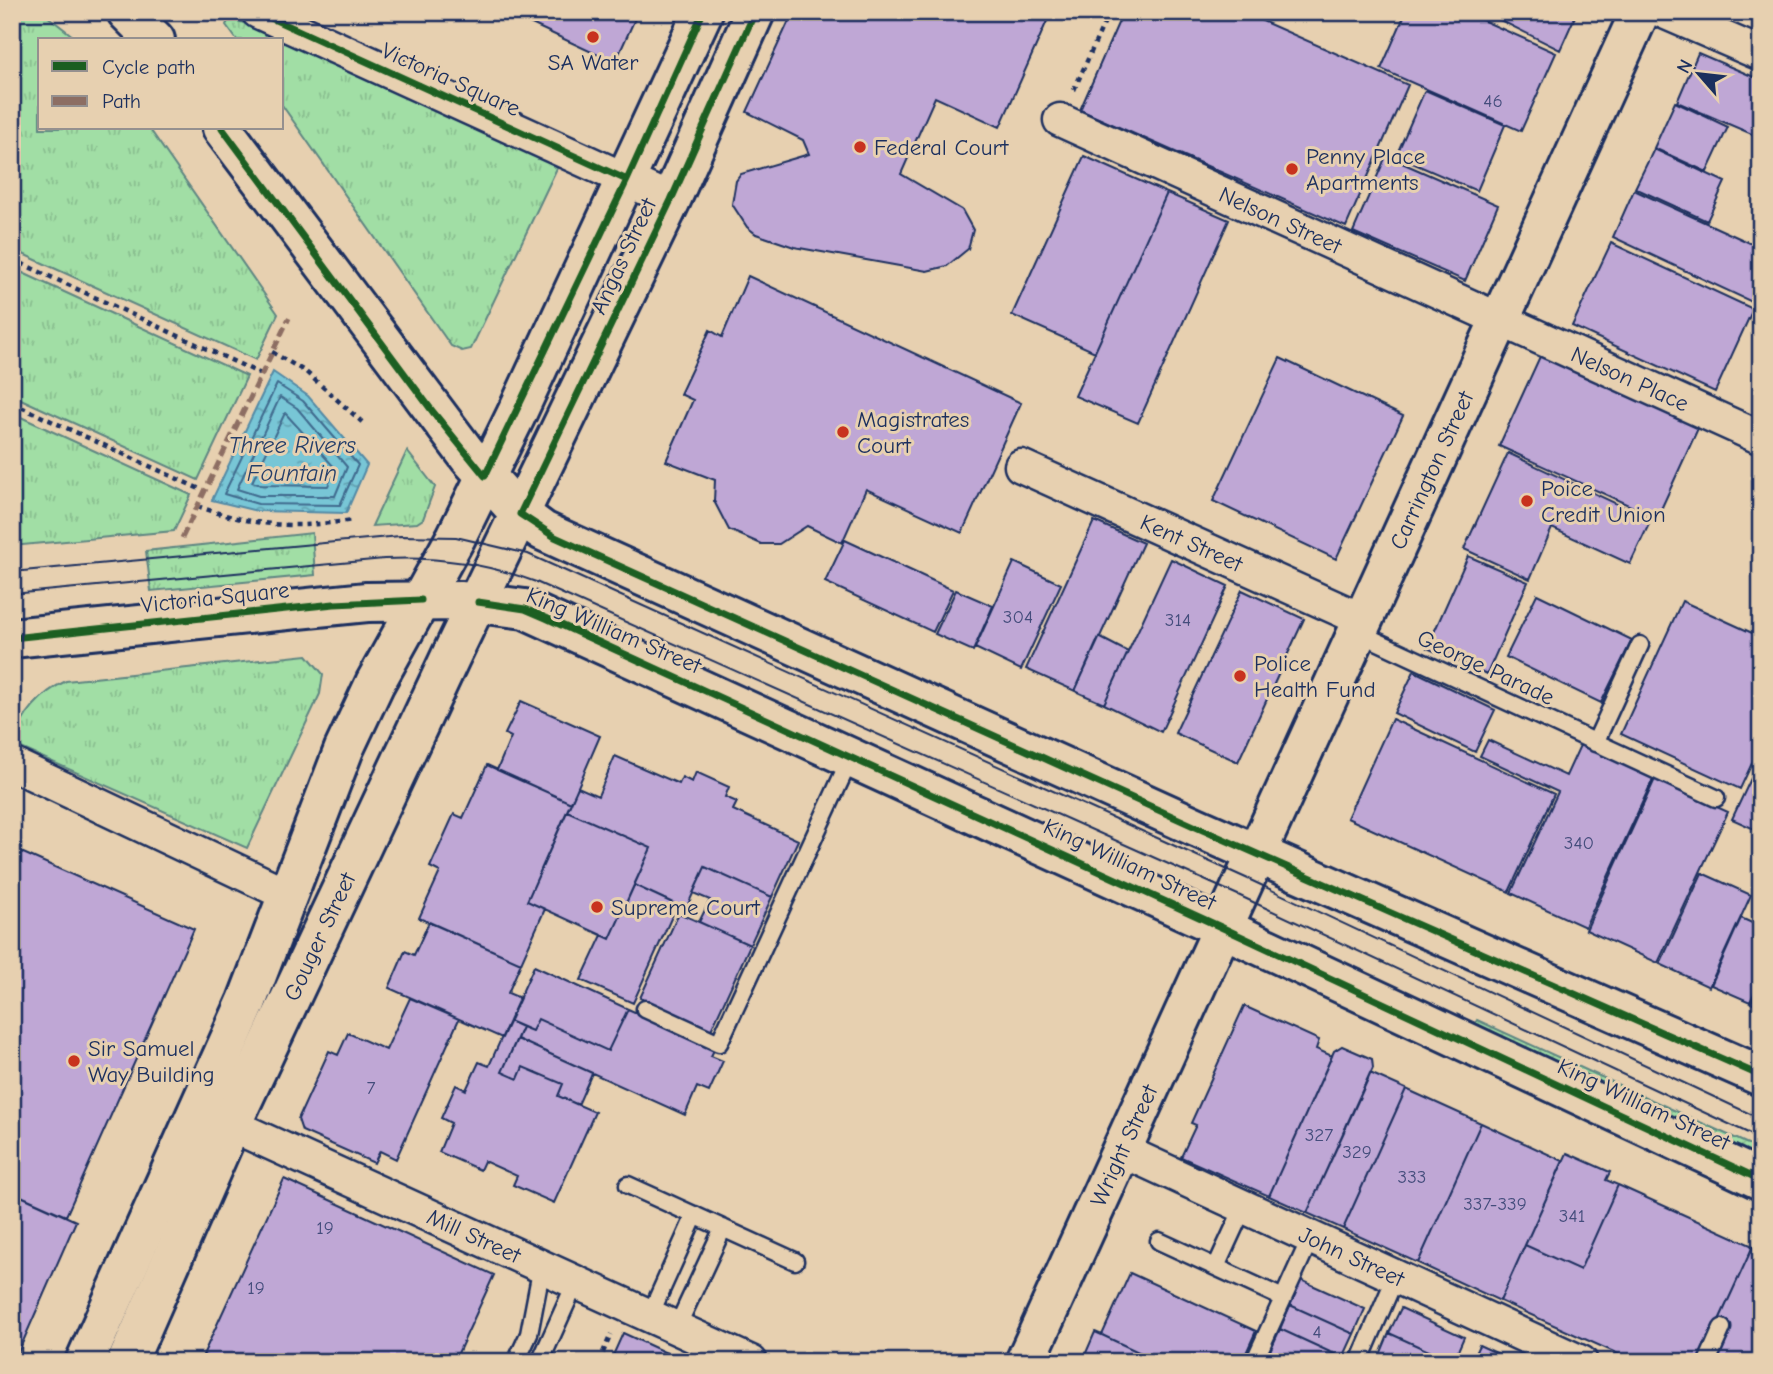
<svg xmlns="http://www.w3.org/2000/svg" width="1773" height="1374" font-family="'Comic Neue',sans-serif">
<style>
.grass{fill:url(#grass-tufts);stroke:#5e8682;stroke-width:2}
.garden{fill:url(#garden-furrows);stroke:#5e8682;stroke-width:2}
.water{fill:url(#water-ripples);stroke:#538aa6;stroke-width:2}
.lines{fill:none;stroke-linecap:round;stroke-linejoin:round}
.shore{stroke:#406b8e;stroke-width:2}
.building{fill:#bfa7d5;stroke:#1b2f5e;stroke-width:2}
.service-casing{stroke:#1b2f5e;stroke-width:21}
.minor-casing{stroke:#1b2f5e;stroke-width:37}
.tertiary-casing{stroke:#1b2f5e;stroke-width:44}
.secondary-casing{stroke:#1b2f5e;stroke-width:44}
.path{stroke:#1b2f5e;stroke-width:4.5;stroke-dasharray:5 5;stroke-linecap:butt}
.service{stroke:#e7d0b0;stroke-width:16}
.minor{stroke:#e7d0b0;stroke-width:32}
.tertiary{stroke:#e7d0b0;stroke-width:38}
.secondary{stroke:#e7d0b0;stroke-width:38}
.tram{stroke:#1b2f5e;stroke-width:2}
.quiet{stroke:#8d6e63;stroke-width:5;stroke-dasharray:10 5;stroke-linecap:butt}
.cycleway-casing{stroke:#e7d0b0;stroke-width:11}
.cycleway{stroke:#1b5e20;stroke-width:7}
.poi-dot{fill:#c8321e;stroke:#e7d0b0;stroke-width:2.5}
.labels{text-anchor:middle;stroke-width:6;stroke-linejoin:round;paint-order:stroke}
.number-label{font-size:19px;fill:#444d7c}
.poi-label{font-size:23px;fill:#1b2f5e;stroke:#e7d0b0;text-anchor:start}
.street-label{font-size:23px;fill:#1b2f5e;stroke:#e7d0b0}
.water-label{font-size:24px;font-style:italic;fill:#243e6a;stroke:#e7d0b0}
</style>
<defs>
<pattern id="grass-tufts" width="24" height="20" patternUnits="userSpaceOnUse" patternTransform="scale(1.75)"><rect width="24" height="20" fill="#a1dea5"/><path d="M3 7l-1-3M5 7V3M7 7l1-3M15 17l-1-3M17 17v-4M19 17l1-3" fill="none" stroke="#8abf90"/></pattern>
<pattern id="garden-furrows" width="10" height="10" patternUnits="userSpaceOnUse" patternTransform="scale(1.75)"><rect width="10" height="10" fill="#a1dea5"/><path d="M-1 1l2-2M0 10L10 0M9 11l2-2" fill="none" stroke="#8abf90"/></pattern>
<pattern id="water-ripples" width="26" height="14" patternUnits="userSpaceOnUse" patternTransform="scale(1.75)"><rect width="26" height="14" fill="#78c6d6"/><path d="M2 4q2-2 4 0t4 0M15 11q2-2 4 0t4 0" fill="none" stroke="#62a1b1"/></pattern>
</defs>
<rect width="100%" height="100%" fill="#e7d0b0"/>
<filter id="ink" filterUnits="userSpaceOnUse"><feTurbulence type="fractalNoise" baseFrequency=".0143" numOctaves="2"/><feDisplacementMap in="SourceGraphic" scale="14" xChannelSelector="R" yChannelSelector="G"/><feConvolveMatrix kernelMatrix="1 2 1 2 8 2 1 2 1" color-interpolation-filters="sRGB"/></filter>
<g filter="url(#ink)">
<!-- grass -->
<path class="grass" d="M12,12H42L78,40H40V128H149L278,314L256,360L12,249Z
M230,17L541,155L557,168L471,349L462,351L451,346L282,105V40H237L226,25Z
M12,268L247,376L198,480L12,395Z
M12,413L191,495L174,531L12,546Z
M407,451L435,487L423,519L417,523L372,526Z
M312,533L315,575L151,591L146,551Z
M307,655L323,674L320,694L247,848L12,744C22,715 39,694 66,681Z"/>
<!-- garden -->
<path class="garden" d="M1477,1020L1761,1150V1161L1502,1044L1475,1024Z"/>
<!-- water -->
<path class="water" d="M273,372L308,396L367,465L346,513L257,511L212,500Z"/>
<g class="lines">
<!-- shore -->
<path class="shore" d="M277,384L303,401L358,465L340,505L258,504L224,494Z
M280,397L297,408L347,467L335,496H259L237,489Z
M285,413L335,468L328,486L261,485L252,482Z"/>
</g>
<!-- building -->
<path class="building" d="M506,12H638L615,63Z
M793,12H1051L1000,127L935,97L901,174L962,210L973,230L968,249L947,266L927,271L794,247L756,234L747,227L732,204L736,181L741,174L809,154L803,140L747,112Z
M1123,12H1242L1408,85L1346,227L1080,110Z
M1406,12H1464L1556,53L1521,131L1381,69Z
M1484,12H1577L1560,50Z
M1735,12H1761V24Z
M1698,53L1761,80V138L1677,102Z
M1425,90L1505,125L1477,191L1396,156Z
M1675,102L1728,127L1707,172L1654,148Z
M1654,149L1725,182L1707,221L1635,188Z
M1084,156L1167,193L1095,352L1012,315Z
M1386,156L1498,205L1465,281L1353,232Z
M1634,190L1761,248V283L1752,302L1613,237Z
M1167,193L1229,220L1138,423L1075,396Z
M1611,243L1753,309L1715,392L1572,326Z
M748,276L1021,403L962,533L866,489L842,543L807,526L779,544H761L729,530L714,501L715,480L666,461L693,400L680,394L710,330L722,337Z
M1542,352L1700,424L1657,518L1499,446Z
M1280,358L1403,416L1336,559L1213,501Z
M1508,453L1651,520L1630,564L1552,528L1530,579L1464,549Z
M1094,521L1143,543L1075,691L1026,669Z
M845,540L953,590L933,632L825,582Z
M1468,556L1528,582L1487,674L1427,648Z
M1171,559L1228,586L1161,732L1104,704Z
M1014,562L1061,584L1021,670L975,648Z
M956,590L993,606L973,651L935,634Z
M1242,590L1304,619L1238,762L1175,733Z
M1537,594L1632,640L1601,703L1506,657Z
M1682,601L1761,637V744L1740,789L1621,734Z
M1099,637L1128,652L1104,704L1075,691Z
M1414,671L1495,710L1475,752L1394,713Z
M521,701L600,736L571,803L497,770L511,737L505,734Z
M1392,719L1554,794L1509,892L1347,818Z
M1488,740L1566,776L1581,743L1654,777L1585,927L1511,893L1558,792L1480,756Z
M615,756L679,784L682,777L692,782L696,772L729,787L725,797L737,802L733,810L798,840L772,897L705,867L686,909L634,885L651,848L567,811L578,787L598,796Z
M1761,757V832L1732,819Z
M487,765L571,803L527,901L545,909L521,963L419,918L440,872L430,867L454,814L463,818Z
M1655,779L1728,812L1658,963L1586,930Z
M567,811L651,848L610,939L527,901Z
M12,848L194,929L66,1216L12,1192Z
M705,867L772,897L750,945L699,922L710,900L693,893Z
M1702,873L1751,895L1709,987L1660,964Z
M634,885L677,905L633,1003L581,980L602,935L610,939Z
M679,913L750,945L711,1030L640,998Z
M1741,918L1761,927V979L1750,1002L1711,985Z
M429,922L521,963L508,993L520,998L502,1038L389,988L405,951L414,955Z
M534,966L628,1009L608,1051L538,1019L532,1031L509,1021Z
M1761,983V1008L1751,1003Z
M410,998L459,1019L396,1159L380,1151L374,1163L302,1131L298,1119L329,1051L338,1055L348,1033L386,1050Z
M1244,1006L1319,1040L1316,1049L1332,1056L1269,1196L1181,1157L1196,1125L1191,1123Z
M628,1009L715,1048L711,1056L723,1061L709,1092L697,1087L685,1115L517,1039L522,1027L532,1031L538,1019L608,1051Z
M509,1021L522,1027L502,1072L518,1079L523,1067L563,1084L558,1096L595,1112L554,1203L513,1185L517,1176L484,1161L480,1170L439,1152L451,1123L441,1118L456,1085L466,1090L479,1062L489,1066Z
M517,1039L592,1073L578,1105L558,1096L563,1084L523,1067L518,1079L502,1072Z
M1342,1046L1372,1059L1373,1068L1307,1213L1269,1196L1334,1051Z
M1370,1073L1406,1089L1343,1229L1307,1213Z
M1406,1089L1481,1123L1418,1263L1343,1229Z
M1481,1123L1563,1161L1500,1301L1418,1263Z
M1567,1153L1610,1172L1606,1180L1618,1185L1580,1270L1525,1245Z
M284,1179L494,1275L454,1362H218L203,1355Z
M1618,1185L1753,1246L1700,1362H1636L1500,1301L1525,1245L1580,1270Z
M12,1192L76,1221L14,1362H12Z
M1753,1246L1761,1249V1362H1715L1731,1326L1719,1320Z
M1130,1273L1256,1331L1242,1362H1160L1102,1335Z
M1301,1280L1365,1309L1354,1334L1290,1305Z
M1290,1305L1354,1334L1343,1358L1280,1329Z
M1401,1308L1464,1337L1453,1362L1389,1333Z
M1280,1329L1343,1358L1341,1362H1287L1269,1353Z
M1095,1332L1102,1335L1160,1362H1082Z
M623,1333L686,1362H610Z
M1389,1333L1453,1362H1390L1379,1357Z
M1479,1345L1516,1362H1471Z
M1269,1353L1287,1362H1265Z"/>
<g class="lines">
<!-- service casing -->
<g class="service-casing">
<path id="service" d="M1357,632L1716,798
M1595,743L1640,645
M645,1009L719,1043L851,757
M628,1185L795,1261
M1159,1241L1283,1298
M1216,1267L1244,1206
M650,1315L695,1215
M677,1327L723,1228
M516,1362L529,1334L542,1266
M540,1362L576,1282
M1254,1362L1311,1237
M1359,1362L1396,1276
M1707,1362L1722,1328"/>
</g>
<!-- minor casing -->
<g class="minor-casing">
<g id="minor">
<path d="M258,12L671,200"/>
<path d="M1664,12L1761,54"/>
<path id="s1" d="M1060,120L1761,438"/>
<path id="s2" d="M1021,466L1363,620"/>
<path d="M12,764L286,894"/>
<path id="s3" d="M211,1116L751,1362"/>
<path id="s4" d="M1121,1150L1581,1362"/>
</g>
</g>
<!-- tertiary casing -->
<g class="tertiary-casing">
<g id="tertiary">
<path d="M85,1362L247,1001L344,749L375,683L456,537L516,415L703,12"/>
<path id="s5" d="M127,1362L231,1125L450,658L671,200L755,12"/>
<path id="s6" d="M1025,1362L1640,12"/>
</g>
</g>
<!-- secondary casing -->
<g class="secondary-casing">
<path id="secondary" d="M127,12L155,40
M222,128L469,457L520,514L543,531L1196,827L1761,1076
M12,638L367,602L462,601L525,609L1223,928L1761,1180"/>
</g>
<!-- path -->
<path class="path" d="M1074,90L1109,12
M12,259L261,374
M272,352L306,372L362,422
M12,403L204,491
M197,506C257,527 292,529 353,520
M599,1362L611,1334"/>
<!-- service -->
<use href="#service" class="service"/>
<!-- minor -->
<use href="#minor" class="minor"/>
<!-- tertiary -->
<use href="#tertiary" class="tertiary"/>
<!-- secondary -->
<use href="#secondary" class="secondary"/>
<!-- tram -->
<path class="tram" d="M12,572L400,536L456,537L528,554L1246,878L1761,1119
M12,594L384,559C438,556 486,563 536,582L1238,895L1761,1139"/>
<!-- quiet -->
<path class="quiet" d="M182,538L289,318"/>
<!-- cycleway casing -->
<g class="cycleway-casing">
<path id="cycleway" d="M258,12L627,180
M755,12L671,200L520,514L555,537L1196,827L1761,1076
M222,128L433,412L485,476L627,180L703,12
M478,602L525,609L546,618L1223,928L1761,1180
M12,638L334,604L421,600"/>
</g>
<!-- cycleway -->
<use href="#cycleway" class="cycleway"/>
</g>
</g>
<!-- markers -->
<g class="poi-dot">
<circle cx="593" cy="37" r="7"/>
<circle cx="860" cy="147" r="7"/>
<circle cx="1292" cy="169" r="7"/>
<circle cx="843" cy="432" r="7"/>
<circle cx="1527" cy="501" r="7"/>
<circle cx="1240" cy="676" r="7"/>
<circle cx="597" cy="907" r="7"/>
<circle cx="74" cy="1061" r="7"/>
</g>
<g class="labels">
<!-- number labels -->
<g class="number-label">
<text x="1493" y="107">46</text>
<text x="1018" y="623">304</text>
<text x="1178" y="626">314</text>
<text x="1579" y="849">340</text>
<text x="371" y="1094">7</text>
<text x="1319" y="1141">327</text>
<text x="1357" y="1158">329</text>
<text x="1412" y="1183">333</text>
<text x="1495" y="1210">337-339</text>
<text x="1572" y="1222">341</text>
<text x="325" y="1234">19</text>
<text x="256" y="1294">19</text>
<text x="1317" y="1338">4</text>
</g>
<!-- poi labels -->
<g class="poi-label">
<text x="593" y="70" text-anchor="middle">SA Water</text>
<text x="874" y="155">Federal Court</text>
<text x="1306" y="164">Penny Place<tspan x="1306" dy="26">Apartments</tspan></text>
<text x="857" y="427">Magistrates<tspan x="857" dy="26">Court</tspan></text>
<text x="1541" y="496">Poice<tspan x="1541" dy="26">Credit Union</tspan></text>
<text x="1254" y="671">Police<tspan x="1254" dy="26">Health Fund</tspan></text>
<text x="611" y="915">Supreme Court</text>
<text x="88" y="1056">Sir Samuel<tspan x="88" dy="26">Way Building</tspan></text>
</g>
<!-- street labels -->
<g class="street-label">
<text transform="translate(451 79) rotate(24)" y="8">Victoria Square</text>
<text dy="8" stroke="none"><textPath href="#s1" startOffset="242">Nelson Street</textPath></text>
<text transform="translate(623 256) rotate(-65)" y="8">Angas Street</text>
<text dy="8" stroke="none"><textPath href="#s1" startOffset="626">Nelson Place</textPath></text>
<text dy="8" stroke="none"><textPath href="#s6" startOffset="980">Carrington Street</textPath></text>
<text dy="8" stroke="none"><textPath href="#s2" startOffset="187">Kent Street</textPath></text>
<text transform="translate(215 597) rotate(-6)" y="8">Victoria Square</text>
<text transform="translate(614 630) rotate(23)" y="8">King William Street</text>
<text transform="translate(1486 667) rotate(25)" y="8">George Parade</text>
<text transform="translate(1130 864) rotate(25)" y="8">King William Street</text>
<text dy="8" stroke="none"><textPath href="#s5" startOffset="467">Gouger Street</textPath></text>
<text transform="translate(1644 1104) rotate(25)" y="8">King William Street</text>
<text dy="8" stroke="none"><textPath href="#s6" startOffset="238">Wright Street</textPath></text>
<text dy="8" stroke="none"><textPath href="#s3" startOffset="289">Mill Street</textPath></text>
<text dy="8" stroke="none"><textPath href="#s4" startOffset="254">John Street</textPath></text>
</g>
<!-- water labels -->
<g class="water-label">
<text x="292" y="453">Three Rivers<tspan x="292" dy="28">Fountain</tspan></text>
</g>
</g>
<!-- margin -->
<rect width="1773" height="1374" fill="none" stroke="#e7d0b0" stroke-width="42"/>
<rect x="21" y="21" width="1731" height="1332" fill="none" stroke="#1b2f5e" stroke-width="2.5" filter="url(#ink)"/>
<!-- legend -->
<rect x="38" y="38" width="245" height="91" fill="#e7d0b0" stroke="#95908f" stroke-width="2"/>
<rect x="52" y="61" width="35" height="10" fill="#1b5e20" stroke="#95908f" stroke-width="2"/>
<text x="102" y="74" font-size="21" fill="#1b2f5e">Cycle path</text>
<rect x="52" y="96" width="35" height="10" fill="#8d6e63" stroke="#95908f" stroke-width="2"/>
<text x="102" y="108" font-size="21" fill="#1b2f5e">Path</text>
<!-- north arrow -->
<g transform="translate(1699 74) rotate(298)" stroke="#e7d0b0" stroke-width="5" paint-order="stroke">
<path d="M0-5L12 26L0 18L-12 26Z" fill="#1b2f5e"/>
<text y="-10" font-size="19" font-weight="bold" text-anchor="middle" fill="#1b2f5e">N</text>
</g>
</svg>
